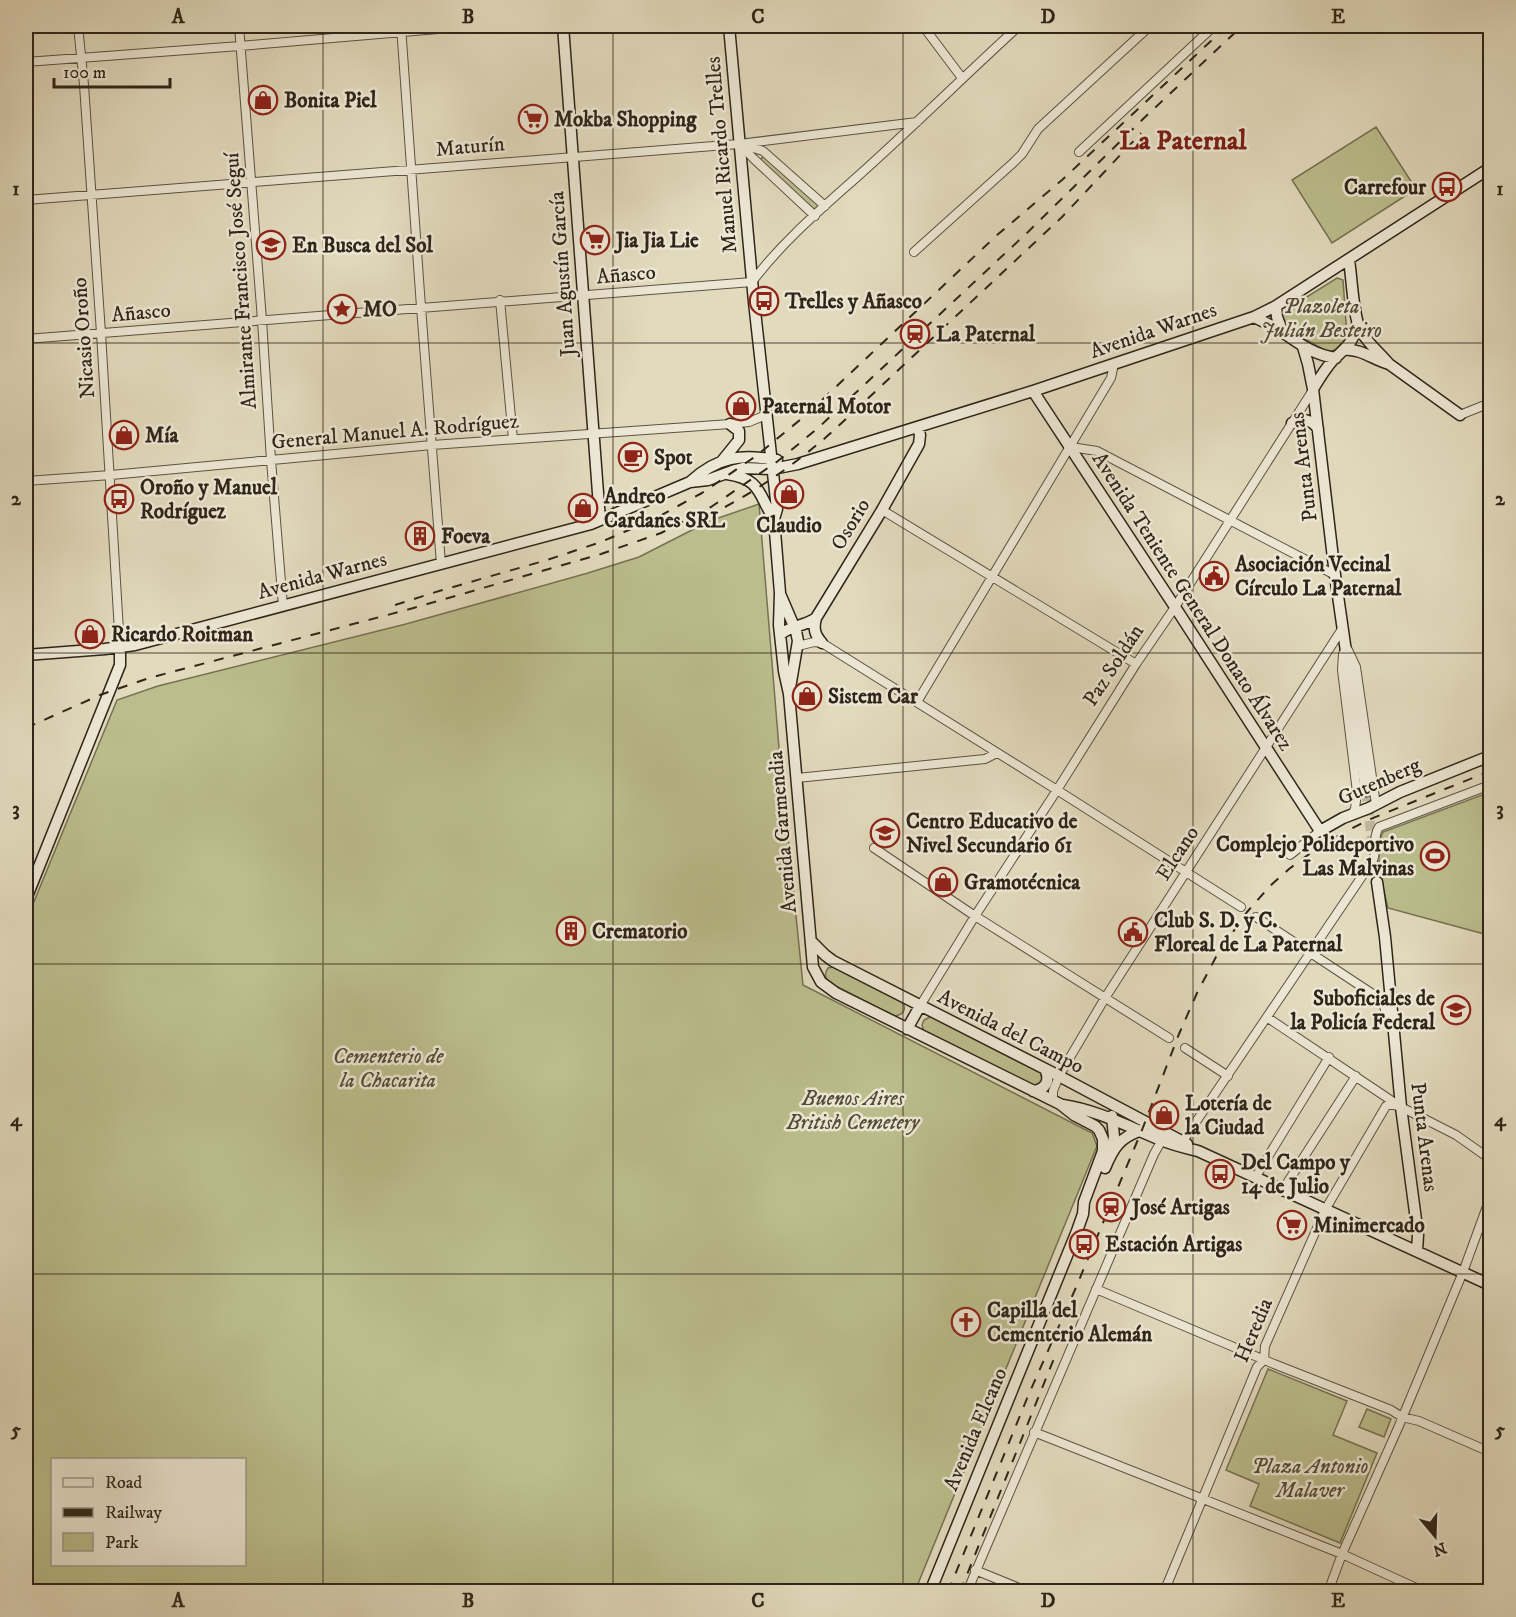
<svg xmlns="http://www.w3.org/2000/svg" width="1516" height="1617" font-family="'IM FELL DW Pica',serif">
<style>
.green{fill:#bbbd8c;stroke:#757153;stroke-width:1.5;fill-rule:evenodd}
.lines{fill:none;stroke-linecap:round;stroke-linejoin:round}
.secondary-tunnel{stroke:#beb69c;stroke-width:10;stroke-dasharray:10 5;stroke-linecap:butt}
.street-casing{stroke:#5c5243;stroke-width:10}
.secondary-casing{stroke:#2f251a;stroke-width:13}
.street{stroke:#ece7d4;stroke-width:8}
.secondary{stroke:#ece7d4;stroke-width:10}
.rail{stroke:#2f251a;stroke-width:2;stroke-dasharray:10 10;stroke-linecap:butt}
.grid{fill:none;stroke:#2f251a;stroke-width:1.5;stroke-opacity:0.55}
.labels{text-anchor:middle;stroke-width:5;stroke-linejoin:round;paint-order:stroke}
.poi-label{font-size:21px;font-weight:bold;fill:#2f251a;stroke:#ece7d4;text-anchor:start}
.street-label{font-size:21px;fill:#2f251a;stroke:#ece7d4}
.park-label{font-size:21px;font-style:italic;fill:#524b36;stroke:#ece7d4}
.district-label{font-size:27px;font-weight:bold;fill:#7a1f14;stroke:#ece7d4}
.neatline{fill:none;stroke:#2f251a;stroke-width:2}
.grid-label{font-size:20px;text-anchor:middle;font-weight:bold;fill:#2f251a}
</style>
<rect width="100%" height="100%" fill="#e2dabd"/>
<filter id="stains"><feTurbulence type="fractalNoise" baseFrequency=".00333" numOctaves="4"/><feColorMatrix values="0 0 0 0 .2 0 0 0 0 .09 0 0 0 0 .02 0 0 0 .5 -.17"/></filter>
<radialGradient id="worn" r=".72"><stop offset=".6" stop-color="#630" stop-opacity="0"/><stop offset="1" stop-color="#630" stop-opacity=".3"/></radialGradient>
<!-- green -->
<path class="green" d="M1376,127L1416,189L1332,243L1292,180Z
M764,156L825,206L815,216L760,162L761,159Z
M1337,278L1343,280L1347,337L1341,348L1328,352L1285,328L1281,313Z
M759,504L779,748L803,985L1092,1133L1097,1146L915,1591H26V921L117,700L158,686L406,624L588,573L639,557L692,530L704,523ZM52,1460H244V1564H52Z
M1490,792V929L1488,935L1388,908C1383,888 1373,850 1383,832Z
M833,967L902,1001C907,1009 904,1015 894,1016L828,982C825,976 824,974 828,968Z
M932,1016L1041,1072L1042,1081L1035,1086L924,1032L922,1025L924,1020Z
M1268,1369L1347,1401L1333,1435L1377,1453L1340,1543L1250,1506L1259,1484L1226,1470Z
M1367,1409L1391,1419L1384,1437L1359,1427Z"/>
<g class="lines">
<!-- secondary-tunnel -->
<path class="secondary-tunnel" d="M1366,791L1377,882"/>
<!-- street casing -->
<g class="street-casing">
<path id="street" d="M78,26L84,85L101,333L120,648
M239,26L262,320L271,460L283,606
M401,26L421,307L441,564
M923,26L962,78
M26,62L240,46L473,26
M740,145L754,159L815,216
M743,145L763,151L825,206
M1079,152L1214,26
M26,200L739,144L917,122
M914,252L1013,163L1022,154L1038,129L1150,26
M500,300L513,439
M26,339L752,282C788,234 836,197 879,157C926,114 972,69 1019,26
M1460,415L1490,403
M1071,447L1097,451L1335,575
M26,481L111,475L432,445L730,424L749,422L766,415
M882,510L1136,664
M798,646L814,642L822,643L1057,790L1241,907
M1348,650L1356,667L1376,805
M1343,654L1342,670L1357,792L1355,809L1352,814
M917,702L1111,378L1114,364
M797,778L985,759L997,753
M874,848L975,916L1169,1038
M1290,855L1320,831
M1256,917L1382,1000L1387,1016L1392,1025
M920,1006L975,916L1057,790L1136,664L1175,607L1313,390
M1268,1018L1401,1107L1456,1135L1490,1159
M1185,1048L1228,1076
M1053,1101V1091L1059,1076L1105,998L1342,629
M1183,1141L1373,860C1378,849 1372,837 1379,827L1490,785
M1255,1178L1329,1057
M1282,1191L1356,1076
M1096,1289L1274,1364L1391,1410L1402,1417L1419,1421L1490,1452
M1034,1432L1342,1554L1425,1592
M975,1570L1029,1592
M967,1592L1154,1154L1162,1140
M1164,1592L1257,1367L1264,1360L1265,1346L1325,1210L1386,1106L1390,1104L1401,1107
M1328,1592L1342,1554L1398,1428L1463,1272L1490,1198
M1396,1592L1400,1581"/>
</g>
<!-- secondary casing -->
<g class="secondary-casing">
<path id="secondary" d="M563,26L600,520
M729,26L754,302L777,509L774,519L780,593L779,625L784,671L789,694L813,967L821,982L836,993L1060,1104L1074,1115L1095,1126L1099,1130L1103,1139V1151L1084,1202L1083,1214L1077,1231L930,1592
M1349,260C1352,278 1353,318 1361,331C1368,344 1380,353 1389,364
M1276,306L1277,317L1283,333
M1254,317C1264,322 1275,327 1284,333C1301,345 1315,355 1336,358
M1303,347L1308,364L1313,389L1335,575L1366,791
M1344,350C1360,348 1374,360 1389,364L1460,415
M1313,389C1319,379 1325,369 1333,360C1346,347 1353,344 1357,324
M1033,391L1175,607L1320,831L1343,818L1369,808L1400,792L1490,756
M1292,423C1303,419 1311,418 1318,429
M722,461L739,440V431L730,424
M727,474C762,479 758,495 774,519
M690,482C718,456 741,454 777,460
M781,596L796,631L798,641L790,688
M816,618C813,629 815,635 822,643
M780,635C790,625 804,627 816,618L882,510L919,444L920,435L918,427
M26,655L105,649L135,645L591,524L690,482L708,480L735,470L743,468L773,469L798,464L1033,391L1254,317L1276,306L1490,168
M1377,882L1385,937L1401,1107L1418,1235L1417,1251
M26,899L120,665V648
M811,941L825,955L833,961L1059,1076L1187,1144
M907,1029L920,1006
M1033,1091C1045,1090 1051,1081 1045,1069
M1063,1105C1097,1110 1129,1127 1161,1140C1173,1145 1186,1148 1198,1151L1490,1285
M1111,1151L1114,1137L1112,1116
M1105,1168C1113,1148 1120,1137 1142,1130"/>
</g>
<!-- street -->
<use href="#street" class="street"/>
<!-- secondary -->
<use href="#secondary" class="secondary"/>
<!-- rail -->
<path class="rail" d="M725,507C764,486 799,461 832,432L1062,217L1141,133
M395,605L439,591L547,560L601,542L654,519L702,493L724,478L756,456L806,415L996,236L1062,180L1227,26
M26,728L100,695L149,678L410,609L601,554L661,533L711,507L778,461L818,428L1029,231L1143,119L1242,26
M948,1592L1028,1396L1074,1292L1142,1130L1179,1034L1197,993L1217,955L1247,912L1270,886L1289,869L1324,843L1368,820L1490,771
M960,1592L1057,1351"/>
</g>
<!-- grid -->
<path class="grid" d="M323,26V1592M613,26V1592M903,26V1592M1193,26V1592M26,343H1490M26,653H1490M26,964H1490M26,1274H1490"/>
<!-- icons -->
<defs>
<g id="shop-ring" transform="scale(1.5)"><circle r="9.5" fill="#ece7d4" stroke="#8f2418" stroke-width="1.5"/><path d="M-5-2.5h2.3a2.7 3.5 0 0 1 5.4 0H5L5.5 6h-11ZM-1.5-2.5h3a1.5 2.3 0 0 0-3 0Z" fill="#8f2418"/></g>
<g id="supermarket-ring" transform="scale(1.5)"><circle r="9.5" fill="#ece7d4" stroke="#8f2418" stroke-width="1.5"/><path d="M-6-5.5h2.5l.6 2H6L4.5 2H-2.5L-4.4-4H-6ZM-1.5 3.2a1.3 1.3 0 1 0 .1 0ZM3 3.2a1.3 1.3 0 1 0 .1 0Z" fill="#8f2418"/></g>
<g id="bus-ring" transform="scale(1.5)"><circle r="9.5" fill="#ece7d4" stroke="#8f2418" stroke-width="1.5"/><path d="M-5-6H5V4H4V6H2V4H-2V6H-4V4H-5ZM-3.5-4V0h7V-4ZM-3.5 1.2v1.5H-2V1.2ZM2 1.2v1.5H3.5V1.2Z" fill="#8f2418"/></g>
<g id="school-ring" transform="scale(1.5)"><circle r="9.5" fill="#ece7d4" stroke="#8f2418" stroke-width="1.5"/><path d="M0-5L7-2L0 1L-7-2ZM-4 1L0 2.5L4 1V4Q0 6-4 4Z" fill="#8f2418"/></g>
<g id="sight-ring" transform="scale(1.5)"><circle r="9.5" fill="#ece7d4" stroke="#8f2418" stroke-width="1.5"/><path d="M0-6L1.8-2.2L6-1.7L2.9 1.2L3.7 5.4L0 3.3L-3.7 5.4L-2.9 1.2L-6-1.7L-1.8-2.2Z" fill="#8f2418"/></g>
<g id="station-ring" transform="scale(1.5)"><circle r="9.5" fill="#ece7d4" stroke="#8f2418" stroke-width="1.5"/><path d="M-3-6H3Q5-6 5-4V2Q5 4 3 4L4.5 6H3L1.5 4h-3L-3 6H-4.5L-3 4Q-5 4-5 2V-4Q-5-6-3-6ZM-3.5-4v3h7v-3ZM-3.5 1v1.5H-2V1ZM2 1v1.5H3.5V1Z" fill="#8f2418"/></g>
<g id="cafe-ring" transform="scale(1.5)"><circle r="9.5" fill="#ece7d4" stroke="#8f2418" stroke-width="1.5"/><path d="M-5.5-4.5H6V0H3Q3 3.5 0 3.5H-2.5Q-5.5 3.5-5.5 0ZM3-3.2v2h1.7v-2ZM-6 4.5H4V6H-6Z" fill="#8f2418"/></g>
<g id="building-ring" transform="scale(1.5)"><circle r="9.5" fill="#ece7d4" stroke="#8f2418" stroke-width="1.5"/><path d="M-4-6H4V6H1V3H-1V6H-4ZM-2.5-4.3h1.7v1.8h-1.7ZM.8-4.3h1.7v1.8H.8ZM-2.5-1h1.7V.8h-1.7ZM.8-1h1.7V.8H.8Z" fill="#8f2418"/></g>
<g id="civic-ring" transform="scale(1.5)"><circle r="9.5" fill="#ece7d4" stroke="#8f2418" stroke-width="1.5"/><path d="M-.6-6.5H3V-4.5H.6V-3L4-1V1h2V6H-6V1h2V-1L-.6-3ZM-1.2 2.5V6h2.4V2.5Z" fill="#8f2418"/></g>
<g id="stadium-ring" transform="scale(1.5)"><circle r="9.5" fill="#ece7d4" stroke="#8f2418" stroke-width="1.5"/><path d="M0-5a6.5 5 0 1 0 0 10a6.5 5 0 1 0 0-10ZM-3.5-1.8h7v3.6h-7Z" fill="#8f2418"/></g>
<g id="university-ring" transform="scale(1.5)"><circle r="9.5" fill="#ece7d4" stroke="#8f2418" stroke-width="1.5"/><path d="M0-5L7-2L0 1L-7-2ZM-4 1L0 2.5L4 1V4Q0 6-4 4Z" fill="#8f2418"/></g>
<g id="church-ring" transform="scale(1.5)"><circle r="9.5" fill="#ece7d4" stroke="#8f2418" stroke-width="1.5"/><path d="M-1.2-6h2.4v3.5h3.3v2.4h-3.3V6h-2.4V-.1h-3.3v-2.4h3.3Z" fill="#8f2418"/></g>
</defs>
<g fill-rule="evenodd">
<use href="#shop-ring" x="263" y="100"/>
<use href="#supermarket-ring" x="533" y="119"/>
<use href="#bus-ring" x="1447" y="187"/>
<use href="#supermarket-ring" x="595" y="240"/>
<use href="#school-ring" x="271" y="245"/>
<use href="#bus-ring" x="764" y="301"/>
<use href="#sight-ring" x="342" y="309"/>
<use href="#station-ring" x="915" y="334"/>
<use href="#shop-ring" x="741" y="406"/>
<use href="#shop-ring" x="124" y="435"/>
<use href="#cafe-ring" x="633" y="457"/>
<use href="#shop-ring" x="789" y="494"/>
<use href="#bus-ring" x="119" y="499"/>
<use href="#shop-ring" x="583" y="508"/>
<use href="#building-ring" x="420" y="536"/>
<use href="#civic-ring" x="1214" y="576"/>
<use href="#shop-ring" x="90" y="634"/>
<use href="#shop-ring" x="807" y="696"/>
<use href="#school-ring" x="885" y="833"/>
<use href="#stadium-ring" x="1435" y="856"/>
<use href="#shop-ring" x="943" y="882"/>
<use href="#building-ring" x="571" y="931"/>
<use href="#civic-ring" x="1133" y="932"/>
<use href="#university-ring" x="1456" y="1010"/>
<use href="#shop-ring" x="1164" y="1115"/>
<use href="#bus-ring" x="1220" y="1174"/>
<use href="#station-ring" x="1111" y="1207"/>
<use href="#supermarket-ring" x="1292" y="1225"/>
<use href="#bus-ring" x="1084" y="1244"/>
<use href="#church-ring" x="966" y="1322"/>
</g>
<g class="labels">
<!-- poi labels -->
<g class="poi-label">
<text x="284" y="107">Bonita Piel</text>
<text x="554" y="126">Mokba Shopping</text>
<text x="1426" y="194" text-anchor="end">Carrefour</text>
<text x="616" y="247">Jia Jia Lie</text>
<text x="292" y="252">En Busca del Sol</text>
<text x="785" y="308">Trelles y Añasco</text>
<text x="363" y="316">MO</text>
<text x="936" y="341">La Paternal</text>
<text x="762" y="413">Paternal Motor</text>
<text x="145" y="442">Mía</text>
<text x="654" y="464">Spot</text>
<text x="140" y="494">Oroño y Manuel<tspan x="140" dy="24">Rodríguez</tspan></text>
<text x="604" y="503">Andreo<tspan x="604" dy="24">Cardanes SRL</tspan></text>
<text x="789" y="532" text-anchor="middle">Claudio</text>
<text x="441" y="543">Foeva</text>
<text x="1235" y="571">Asociación Vecinal<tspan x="1235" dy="24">Círculo La Paternal</tspan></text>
<text x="111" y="641">Ricardo Roitman</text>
<text x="828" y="703">Sistem Car</text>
<text x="906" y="828">Centro Educativo de<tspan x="906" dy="24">Nivel Secundario 61</tspan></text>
<text x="1414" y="851" text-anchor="end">Complejo Polideportivo<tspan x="1414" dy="24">Las Malvinas</tspan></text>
<text x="964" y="889">Gramotécnica</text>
<text x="1154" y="927">Club S. D. y C.<tspan x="1154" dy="24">Floreal de La Paternal</tspan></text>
<text x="592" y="938">Crematorio</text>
<text x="1435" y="1005" text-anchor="end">Suboficiales de<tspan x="1435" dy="24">la Policía Federal</tspan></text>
<text x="1185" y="1110">Lotería de<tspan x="1185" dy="24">la Ciudad</tspan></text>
<text x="1241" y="1169">Del Campo y<tspan x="1241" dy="24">14 de Julio</tspan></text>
<text x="1132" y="1214">José Artigas</text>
<text x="1313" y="1232">Minimercado</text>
<text x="1105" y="1251">Estación Artigas</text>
<text x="987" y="1317">Capilla del<tspan x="987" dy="24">Cementerio Alemán</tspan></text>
</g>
<!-- street labels -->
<g class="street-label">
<text transform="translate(470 146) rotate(-5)" y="7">Maturín</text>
<text transform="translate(721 155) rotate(-95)" y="7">Manuel Ricardo Trelles</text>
<text transform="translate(562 274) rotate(-94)" y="7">Juan Agustín García</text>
<text transform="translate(626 274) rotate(-5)" y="7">Añasco</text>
<text transform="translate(240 281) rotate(-94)" y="7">Almirante Francisco José Seguí</text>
<text transform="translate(141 312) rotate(-5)" y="7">Añasco</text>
<text transform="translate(1153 330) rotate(-19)" y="7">Avenida Warnes</text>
<text transform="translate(83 338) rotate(-94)" y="7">Nicasio Oroño</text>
<text transform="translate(395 431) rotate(-5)" y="7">General Manuel A. Rodríguez</text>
<text transform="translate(1303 467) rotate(-97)" y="7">Punta Arenas</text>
<text transform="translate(850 524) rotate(-59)" y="7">Osorio</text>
<text transform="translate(322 575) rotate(-15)" y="7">Avenida Warnes</text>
<text transform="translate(1193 601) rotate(57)" y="7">Avenida Teniente General Donato Álvarez</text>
<text transform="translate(1113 665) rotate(-57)" y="7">Paz Soldán</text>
<text transform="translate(1379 781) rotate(-24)" y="7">Gutenberg</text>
<text transform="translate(782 832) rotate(-95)" y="7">Avenida Garmendia</text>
<text transform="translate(1177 853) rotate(-57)" y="7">Elcano</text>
<text transform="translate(1011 1031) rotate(27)" y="7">Avenida del Campo</text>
<text transform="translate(1425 1137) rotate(83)" y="7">Punta Arenas</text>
<text transform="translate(1253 1330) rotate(-67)" y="7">Heredia</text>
<text transform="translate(975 1429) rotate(-67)" y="7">Avenida Elcano</text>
</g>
<!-- park labels -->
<g class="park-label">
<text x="1321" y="313">Plazoleta<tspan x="1321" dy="24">Julián Besteiro</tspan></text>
<text x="388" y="1063">Cementerio de<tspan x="388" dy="24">la Chacarita</tspan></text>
<text x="853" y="1105">Buenos Aires<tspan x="853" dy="24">British Cemetery</tspan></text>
<text x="1310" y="1473">Plaza Antonio<tspan x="1310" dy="24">Malaver</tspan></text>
</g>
<!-- district labels -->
<g class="district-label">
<text x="1183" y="149">La Paternal</text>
</g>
</g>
<!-- margin -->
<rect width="1516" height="1617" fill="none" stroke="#e2dabd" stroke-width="66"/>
<!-- legend -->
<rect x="51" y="1458" width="195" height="108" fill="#ece7d4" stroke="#a0998a" stroke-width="1.5"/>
<rect x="63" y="1478" width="30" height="9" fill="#ece7d4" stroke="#a0998a" stroke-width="1.5"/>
<text x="105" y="1488" font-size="18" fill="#2f251a">Road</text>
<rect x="63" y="1508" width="30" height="9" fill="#2f251a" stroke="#a0998a" stroke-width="1.5"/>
<text x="105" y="1518" font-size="18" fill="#2f251a">Railway</text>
<rect x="63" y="1533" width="30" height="18" fill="#bbbd8c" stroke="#a0998a" stroke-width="1.5"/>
<text x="105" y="1548" font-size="18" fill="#2f251a">Park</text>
<!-- north arrow -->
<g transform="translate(1435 1536) rotate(161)" stroke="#ece7d4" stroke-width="4.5" paint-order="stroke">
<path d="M0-4.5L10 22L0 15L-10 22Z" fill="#2f251a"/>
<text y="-9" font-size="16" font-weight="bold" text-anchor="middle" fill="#2f251a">N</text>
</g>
<!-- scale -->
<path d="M54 78v9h116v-9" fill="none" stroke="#2f251a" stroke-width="3"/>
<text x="63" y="78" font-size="18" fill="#2f251a" stroke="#ece7d4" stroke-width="4.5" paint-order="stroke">100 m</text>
<rect x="33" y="33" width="1450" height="1551" class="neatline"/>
<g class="grid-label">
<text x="178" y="23">A</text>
<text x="468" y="23">B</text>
<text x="758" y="23">C</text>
<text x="1048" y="23">D</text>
<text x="1338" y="23">E</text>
<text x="16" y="195">1</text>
<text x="1500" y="195">1</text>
<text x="16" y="505">2</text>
<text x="1500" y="505">2</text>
<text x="16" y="815">3</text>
<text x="1500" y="815">3</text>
<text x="16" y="1126">4</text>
<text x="1500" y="1126">4</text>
<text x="16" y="1436">5</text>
<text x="1500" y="1436">5</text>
<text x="178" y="1607">A</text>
<text x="468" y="1607">B</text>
<text x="758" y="1607">C</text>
<text x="1048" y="1607">D</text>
<text x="1338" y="1607">E</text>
</g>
<rect width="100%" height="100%" filter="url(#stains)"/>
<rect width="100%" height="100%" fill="url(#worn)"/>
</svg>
